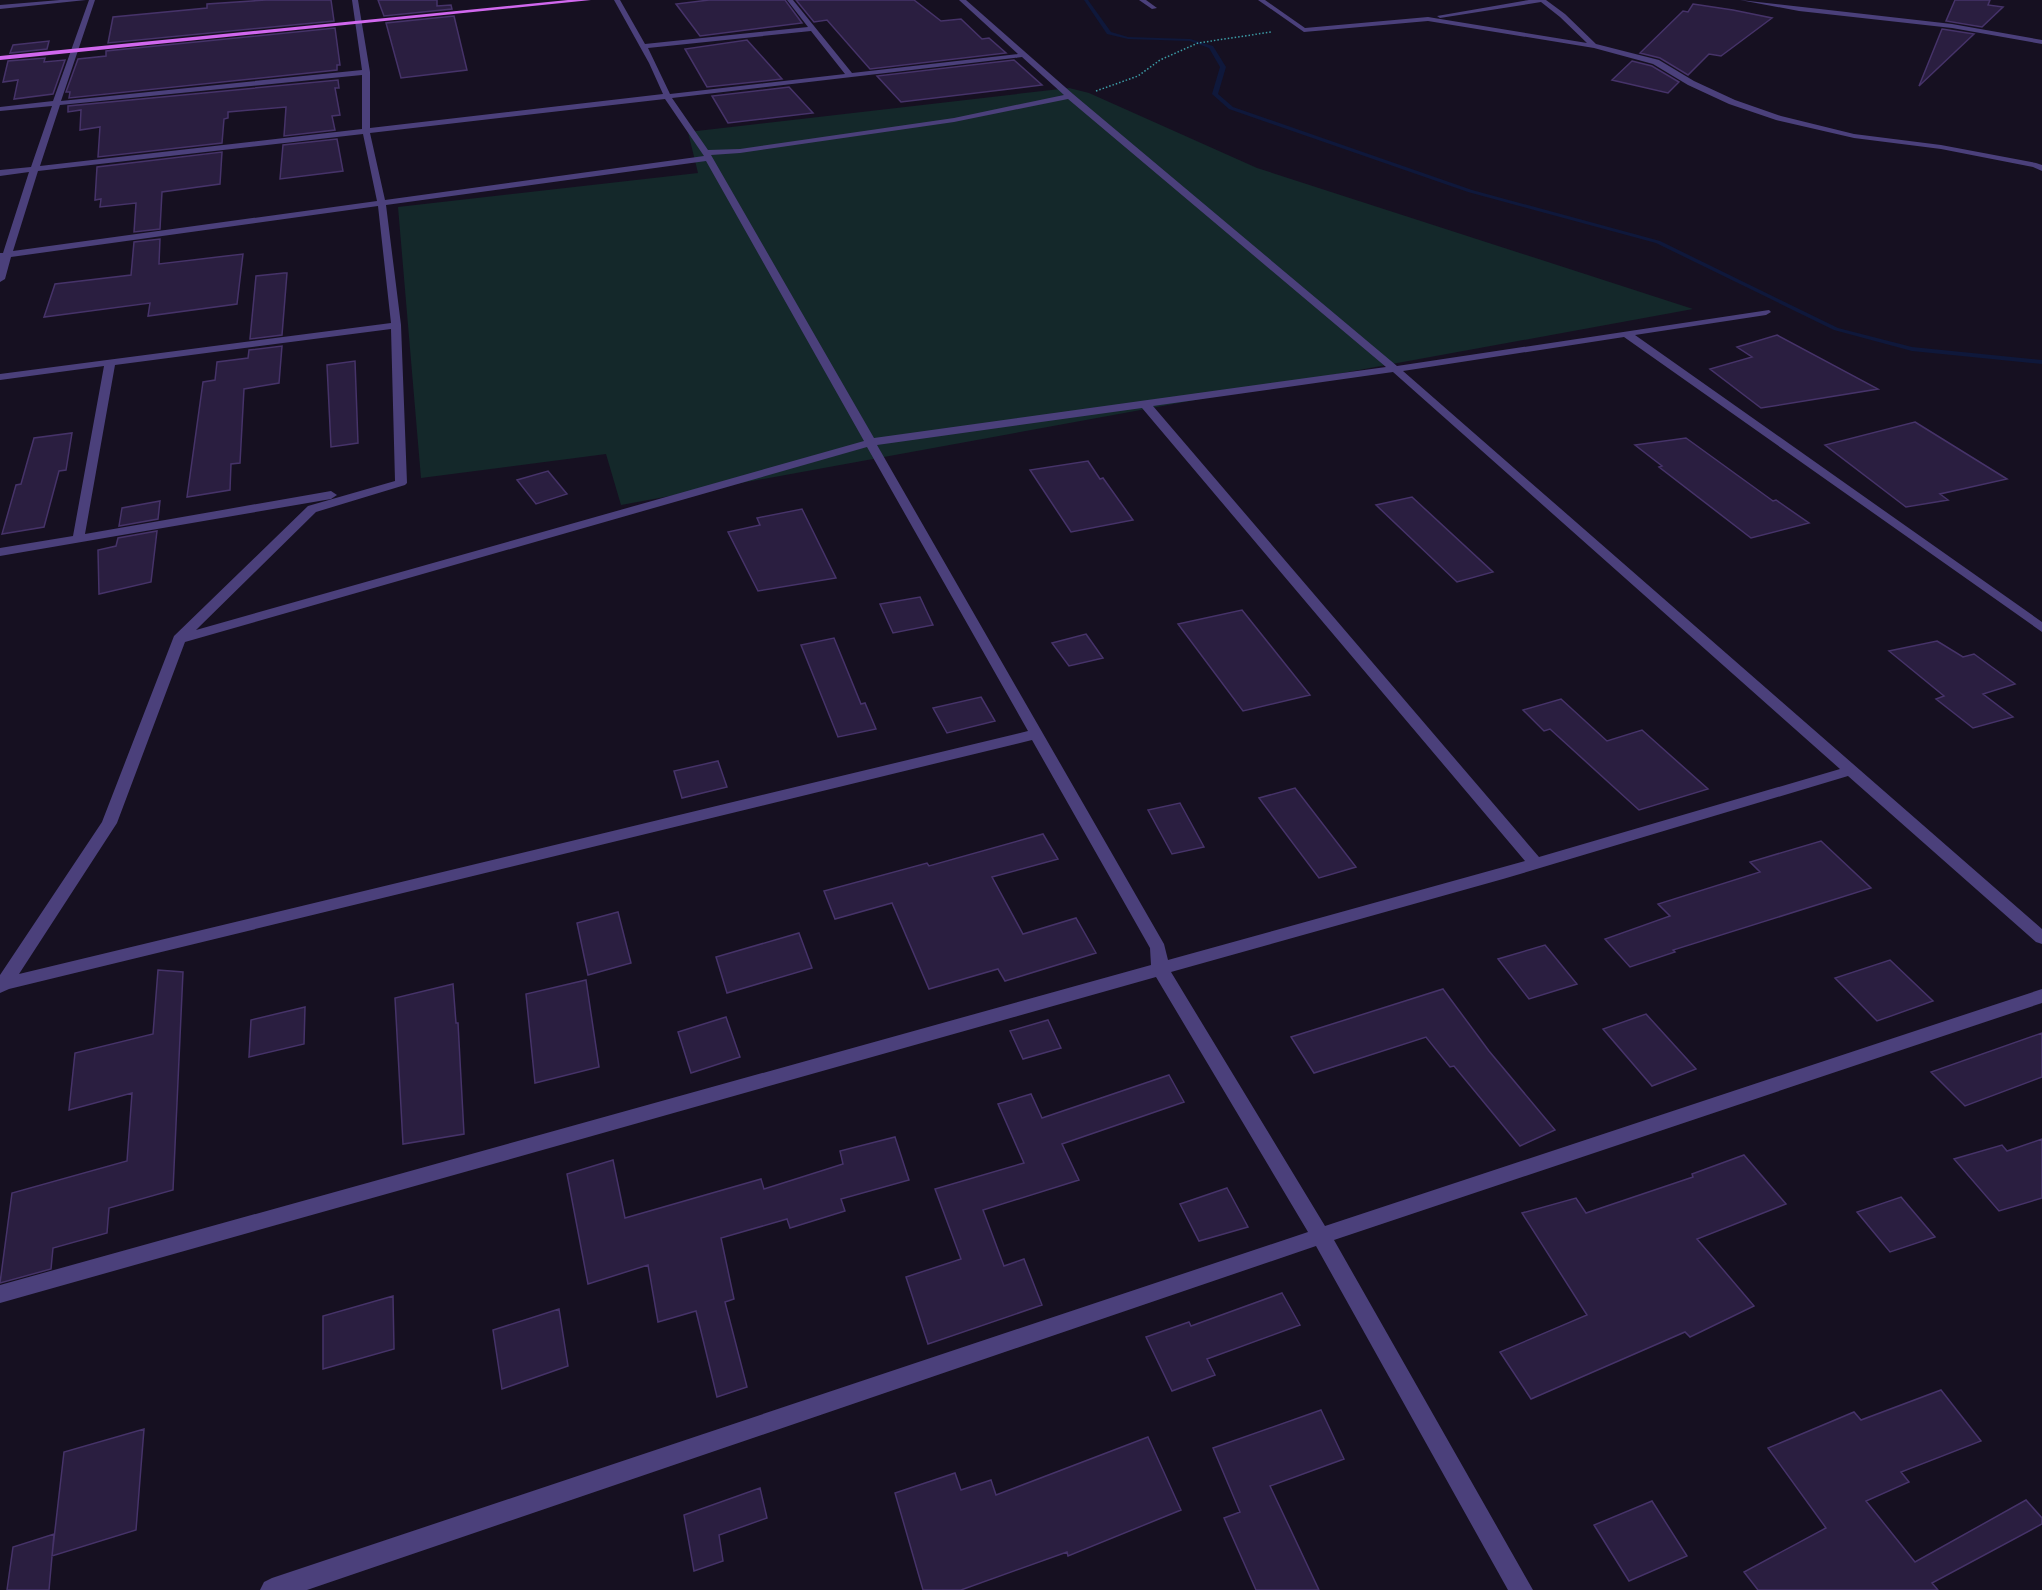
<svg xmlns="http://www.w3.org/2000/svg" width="2042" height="1590" font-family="Quicksand,sans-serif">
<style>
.green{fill:#14282a}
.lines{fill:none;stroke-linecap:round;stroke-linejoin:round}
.stream{fill:#0f183b;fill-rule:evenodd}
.building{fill:#2a1e40;stroke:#463369;stroke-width:1.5}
.path{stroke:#3c9da7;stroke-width:1.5;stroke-dasharray:1.5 2;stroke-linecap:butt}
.minor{fill:#4b407b;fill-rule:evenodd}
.major{fill:#d168ee;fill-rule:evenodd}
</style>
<rect width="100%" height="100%" fill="#161021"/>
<!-- green -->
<path class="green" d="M1069,88L1089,93L1257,168L1693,309L621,505L606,454L421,478L398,207L698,173L688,132Z"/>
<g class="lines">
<!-- stream -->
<path class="stream" d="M1084,0H1088L1111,32L1128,37L1190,39L1213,46L1226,67L1218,94L1233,107L1472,190L1660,241L1838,328L1912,347L2042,360V364L1912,351L1834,330L1656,243L1468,192L1229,109L1212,94L1220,67L1209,48L1190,41L1128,39L1107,34Z"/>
</g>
<!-- building -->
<path class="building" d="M266,0H331L334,21L108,43L113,17L207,8V4Z
M378,0H437V6L451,5L452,9L384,16Z
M709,0H785L802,23L700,36L676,4Z
M796,0H914L941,21L961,19L982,39L989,38L1006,53L870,69L827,20L814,22Z
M1955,0H1990L1988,5L2003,7L1982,27L1946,21Z
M1693,4L1733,10L1772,18L1721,56L1709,54L1688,75L1660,58L1640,53L1683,11L1688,12Z
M454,16L467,70L401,78L386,23Z
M335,28L340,65H337V70L69,98L70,92H66L78,59L106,56V51Z
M1942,29L1974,34L1919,86Z
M747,40L782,79L707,87L685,49Z
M49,41L47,49L10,53L13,45Z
M45,58L44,62L65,60L53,94L14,99L18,80L3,82L8,61Z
M1014,60L1042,85L901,102L877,76Z
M1632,61L1652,66L1679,82L1668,93L1612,80Z
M338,80L339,88H335L340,115L332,116L335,130L284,136L286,107L228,112V118L224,119L222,143L98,157L100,127L80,130L81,110L68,112V106Z
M789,87L813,113L728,123L712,96Z
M337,139L343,171L280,179L283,145Z
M222,152L220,184L162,192L160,229L134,232L136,203L100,207L101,199L95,200L97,167Z
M160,239L159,264L243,254L237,304L148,316L150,303L44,317L55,284L131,275L134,242Z
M284,273H287L282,335L250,339L256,276Z
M1777,335L1878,389L1761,408L1710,369L1752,357L1737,347Z
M282,346L279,383L244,389L240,463L231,464L230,490L187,497L203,382L215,380L217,362L248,358L249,350Z
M355,361L358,443L331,447L327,365Z
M1915,422L2007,479L1940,494L1948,500L1906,507L1825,445Z
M72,433L66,470L59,471L44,527L2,534L16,485L21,484L34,438Z
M1686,438L1773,501L1776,500L1809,523L1751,538L1659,467L1662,466L1635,445Z
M1088,461L1100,479L1103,478L1133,520L1071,532L1030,470Z
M548,471L567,494L536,504L517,480Z
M1412,497L1493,572L1457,582L1376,505Z
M160,501L158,519L119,526L122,508Z
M802,509L836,578L758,591L728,532L760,525L757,518Z
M157,531L151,582L99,594L98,550L116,546L118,538Z
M920,597L933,625L893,633L880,604Z
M1242,610L1310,695L1243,711L1178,624Z
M1086,634L1103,658L1069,666L1052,643Z
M834,638L861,704L865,703L876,729L838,737L801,645Z
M1937,641L1963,657L1974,654L2015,684L1983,694L2013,717L1973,728L1936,699L1944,696L1889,651Z
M981,697L995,721L947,733L933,708Z
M1561,699L1607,741L1642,730L1708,789L1639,810L1550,729L1544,731L1523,710Z
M718,761L727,787L682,798L674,771Z
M1295,788L1356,867L1319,878L1259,798Z
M1180,803L1204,847L1172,854L1148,810Z
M1043,834L1058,859L992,877L1023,934L1076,918L1096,953L1005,981L998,969L929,989L892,903L835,919L824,891L927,863L929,866Z
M1821,841L1871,888L1673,950L1675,952L1630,967L1605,939L1670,916L1658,904L1760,872L1750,862Z
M618,912L631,963L588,975L577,923Z
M799,933L812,968L727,993L716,957Z
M1545,945L1577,984L1529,999L1498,959Z
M1890,960L1933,1001L1877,1021L1835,978Z
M158,970L183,972L173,1190L109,1208L107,1233L53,1248L51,1269L0,1283L12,1193L127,1161L132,1093L69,1110L75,1053L153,1034Z
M586,980L599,1067L535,1083L526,994Z
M453,984L456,1023H458L464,1134L403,1144L395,998Z
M1443,989L1489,1051L1555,1130L1520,1146L1454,1066L1450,1067L1426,1037L1314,1073L1291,1037Z
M305,1007L304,1044L249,1057L251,1020Z
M1646,1014L1696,1069L1652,1086L1603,1029Z
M726,1017L740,1057L691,1073L678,1032Z
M1048,1020L1061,1048L1023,1059L1010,1031Z
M2042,1033V1077L1965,1106L1931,1072Z
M1169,1075L1184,1102L1062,1144L1079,1180L983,1210L1004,1266L1024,1259L1042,1305L928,1344L906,1277L961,1259L935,1189L1024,1163L998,1104L1031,1094L1042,1118Z
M895,1137L909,1180L841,1199L845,1211L790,1228L787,1219L721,1238L734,1299L725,1302L747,1387L717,1397L696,1311L658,1322L648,1265L588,1284L567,1174L613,1160L625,1218L761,1179L764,1189L843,1164L840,1151Z
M2042,1139V1198L1999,1211L1954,1159L2002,1145L2007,1151Z
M1744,1155L1786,1204L1697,1239L1754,1306L1690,1337L1685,1332L1531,1399L1500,1352L1587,1315L1522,1213L1576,1198L1586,1213L1693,1177L1692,1174Z
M1227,1188L1248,1227L1199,1241L1180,1204Z
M1901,1197L1935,1237L1890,1252L1857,1212Z
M1282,1293L1300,1325L1207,1359L1215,1375L1172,1391L1146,1337L1189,1322L1191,1326Z
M393,1296L394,1349L323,1369V1316Z
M559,1309L568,1366L502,1389L493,1330Z
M1941,1390L1981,1441L1901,1472L1909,1482L1866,1501L1915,1562L2026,1500L2042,1518V1524L1932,1583L1938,1590H1758L1744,1572L1826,1528L1768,1448L1854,1412L1861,1420Z
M1321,1410L1344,1459L1270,1486L1319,1590H1256L1224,1518L1240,1512L1213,1448Z
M144,1429L136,1530L52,1556L64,1452Z
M1148,1437L1181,1510L1068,1556L1067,1552L961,1590H923L895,1493L955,1473L961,1490L991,1480L996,1495Z
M760,1488L767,1518L719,1535L723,1561L694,1571L684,1515Z
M1652,1501L1687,1556L1629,1581L1594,1525Z
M54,1534L49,1590H7L13,1547Z"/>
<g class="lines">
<!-- path -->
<path class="path" d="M1096,91L1138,76L1160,60L1198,43L1271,32"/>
<!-- minor -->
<path class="minor" d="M60,0H86L0,9V5Z
M89,0H95L61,101L362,70L352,0H358L370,72V128L663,94L649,63L614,0H620L645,44L808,27L787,0H793L852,73L1018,54L959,0H966L1073,94L1397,366L1769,310L1771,312L1766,315L1635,335L2042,622V632L1624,337L1403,371L2042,929V944L2036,942L1848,776L1503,879L1171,972L1325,1226L2042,989V1003L1334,1240L1533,1590H1508L1316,1246L307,1590H260L264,1582L272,1578L1308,1232L1156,977L0,1303V1285L1151,965L1150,948L1032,740L9,989L0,993V975L102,822L174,636L308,506L395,481L391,329L115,365L85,534L331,491L337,495L331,499L0,556V548L73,536L104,366L0,380V374L391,323L378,206L11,257L5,279L0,282V253H3L29,172L0,176V170L31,167L52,106L0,111V107L53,101ZM811,31L845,74L670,94L648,48ZM1022,57L1064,95L954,118L740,149L708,150L672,98ZM362,75V129L40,166L60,105ZM665,99L704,156L385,200L370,133ZM1068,99L1386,367L874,438L711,155L740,153L954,122ZM363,134L377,201L13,251L38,171ZM706,161L864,441L196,630L316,512L405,485L407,483L401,325L386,205ZM1393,372L1840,769L1539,857L1153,406ZM1142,408L1525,861L1168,960L1164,944L877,445ZM867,447L1028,731L19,974L117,823L185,642Z
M1139,0H1146L1157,8L1152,9Z
M1258,0H1265L1305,28L1428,17L1587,43L1560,17L1541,2L1440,18L1437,16L1529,0H1546L1565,14L1596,44L1659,60L1694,81L1735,100L1781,116L1854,134L1941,145L2036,163L2042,165V171L2033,167L1941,149L1854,138L1776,120L1729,104L1688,85L1653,64L1594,48L1428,21L1304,32Z
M1740,0L1952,24L2042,40V44L1952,28L1799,11Z"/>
<!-- major -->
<path class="major" d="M568,0H591L0,60V56Z"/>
</g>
</svg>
